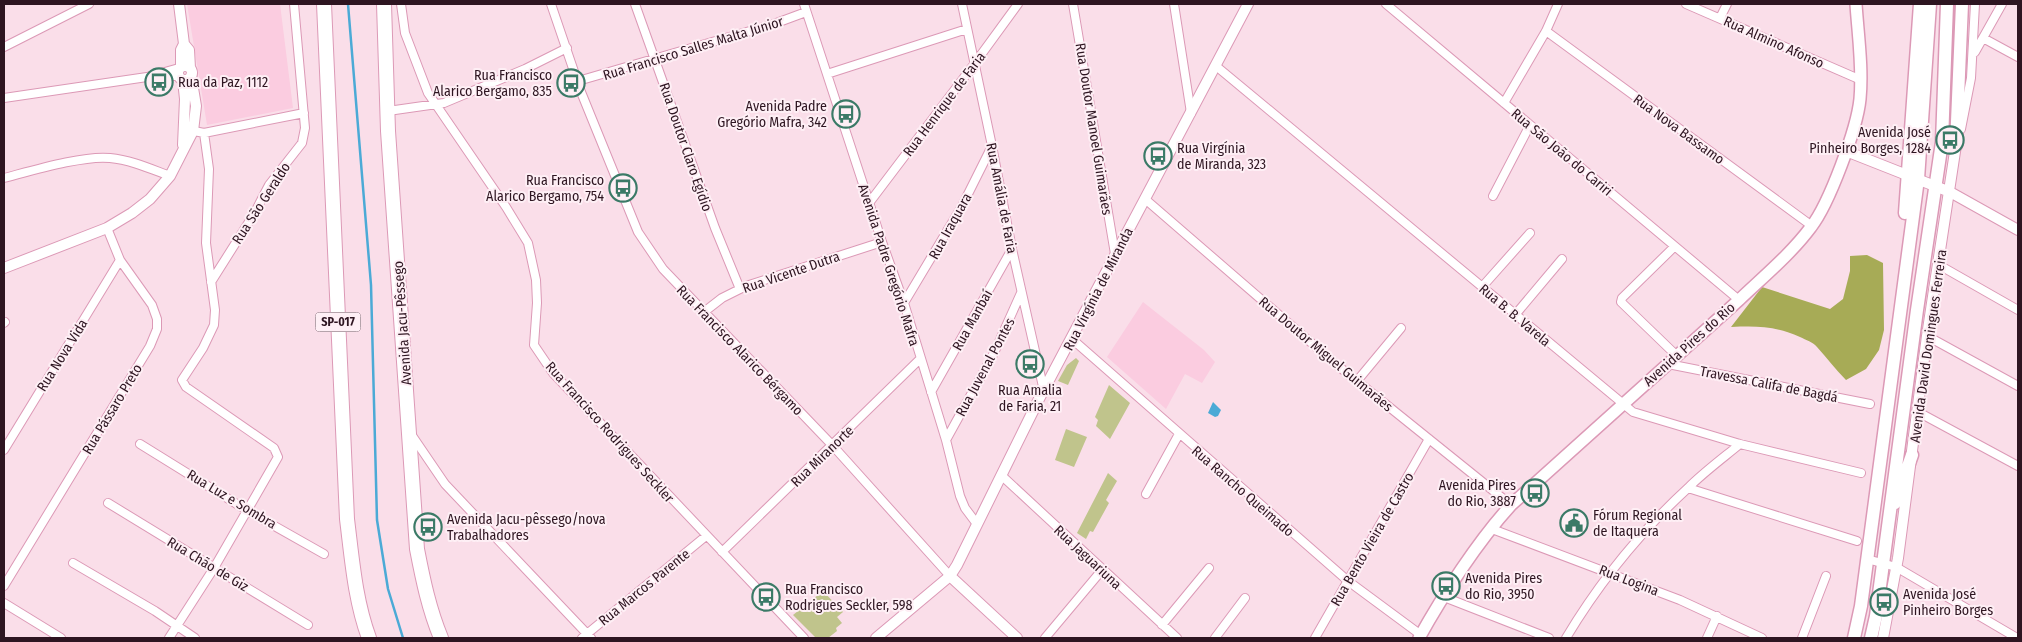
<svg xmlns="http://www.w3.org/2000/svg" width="2022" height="642" font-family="'Fira Sans Condensed',sans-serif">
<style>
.built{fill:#fbcce0}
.green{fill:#c0c48c}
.forest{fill:#a7ab56}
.water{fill:#4baad6}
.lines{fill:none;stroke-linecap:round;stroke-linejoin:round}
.stream{stroke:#4baad6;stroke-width:2.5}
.minor-casing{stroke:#dc99b6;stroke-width:10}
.tertiary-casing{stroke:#dc99b6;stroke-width:12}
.secondary-casing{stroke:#dc99b6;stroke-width:14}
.primary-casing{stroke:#dc99b6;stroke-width:15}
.trunk-casing{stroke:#dc99b6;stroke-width:16}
.minor{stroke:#fff;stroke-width:8}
.tertiary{stroke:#fff;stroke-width:10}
.secondary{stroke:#fff;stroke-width:11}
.primary{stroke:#fff;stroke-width:12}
.trunk{stroke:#fff;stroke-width:14}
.labels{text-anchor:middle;stroke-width:4;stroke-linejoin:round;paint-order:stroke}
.shield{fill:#feeff5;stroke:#6c5661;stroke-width:1}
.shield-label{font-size:12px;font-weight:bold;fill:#2e1521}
.street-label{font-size:14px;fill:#2e1521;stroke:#feeff5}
.poi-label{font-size:14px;fill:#2e1521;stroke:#feeff5;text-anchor:start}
</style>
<rect width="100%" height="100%" fill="#fadee9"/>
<!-- built -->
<path class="built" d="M187,4H280L293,108L207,125Z
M1143,302L1204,350L1215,362L1202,383L1185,374L1166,409L1107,357Z"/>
<!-- green -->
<path class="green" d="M1076,358L1079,361L1068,385L1058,381L1067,365Z
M1109,385L1130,403L1110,439L1096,426L1098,420L1095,417Z
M1066,429L1087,437L1074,467L1055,460Z
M1108,473L1117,481L1106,500L1109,503L1093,532L1090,531L1086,539L1077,533Z
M823,591L843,612L837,617L842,623L836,628L837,631L828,638H816L793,615Z"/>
<!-- forest -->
<path class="forest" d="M1867,255L1883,263L1884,330L1879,350L1866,369L1846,380C1835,369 1827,358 1817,347C1813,342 1806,340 1800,337C1775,326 1758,326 1731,327L1762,287L1830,309L1843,299L1850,271V256Z"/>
<!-- water -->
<path class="water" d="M1213,402L1221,410L1218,416L1215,417L1208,413Z"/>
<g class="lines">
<!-- stream -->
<path class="stream" d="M348,4L371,285L377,520L388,589L403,638"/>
<!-- minor casing -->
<g class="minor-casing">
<path id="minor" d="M401,4L405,33L428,93L506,207L528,243L536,280L537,303L534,345L553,373L804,638
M551,4L581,92L638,232L663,269L833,446L950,576
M635,4L715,228L740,289
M804,4L882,242L904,303L946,440L960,496L965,508L977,524
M962,4L992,146L1012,249L1044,391
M1073,4L1115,254
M1174,4L1191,113
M1386,4L1739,300
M1686,4L1861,80
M1720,18L1727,4
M1546,31L1812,226
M1983,38L2018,57
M4,47L89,4
M1975,52L2002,4
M1216,66L1633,412L1740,444L1861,473
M827,74L967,29
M159,76H178
M578,81L771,25L806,12
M4,98L147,77L179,68
M1504,103L1546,31L1558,4
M388,111L444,103L525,69L567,48
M1961,129L1971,78L1975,4
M204,133L304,113
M4,178C31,171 84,155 110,158C131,160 151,169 170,176
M1493,196L1530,125
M1145,199L1337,365L1511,505
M869,203L975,63L1018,4
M1674,247L1622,298L1621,302L1677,356
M1939,265L2018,310
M211,282L254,214L269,185L302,143L305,128L294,4
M1482,287L1530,233
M904,303L962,206L992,146
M704,312L722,298L746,286L882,242
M1515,315L1562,259
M4,323L5,322
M1927,336L2018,386
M1072,339L1348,581L1421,635
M1668,364L1870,404
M1357,381L1401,328
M931,392L1012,249
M1918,412L2018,466
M413,437L445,484L591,638
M946,440L994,353L1021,293
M140,444L248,511L324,554
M4,450L120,260
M1001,475L1177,638
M1688,488L1857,541
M1146,494L1179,434
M108,503L308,625
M1492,529L1680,600L1762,638
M722,552L920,359
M1867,559L1896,567L2017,638
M73,563L155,611L195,638
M4,586L150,346L157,329V319L152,305L120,260L107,228
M1444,597L1549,638
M4,603L61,638
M1162,625L1209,568
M169,638L214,568L278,457L274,448L186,387L182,380L203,348L214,325L215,310L206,243L209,169L204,133L189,130
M582,638L706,536
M1045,638L1102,570
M1215,638L1245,598
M1315,638L1429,439
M1566,638C1599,583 1640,532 1688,488C1704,472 1723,458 1740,444
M1707,638L1717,616
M1802,638L1826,576"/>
</g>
<!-- tertiary casing -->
<g class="tertiary-casing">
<path id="tertiary" d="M179,4L184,44L181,50V67
M184,44L189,50L190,68
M178 73a7 7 0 1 1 14 0a7 7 0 1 1-14 0Z
M183,80L185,99L183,145
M1846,151L1950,192L2018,230
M4,268L107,228L132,213L150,199L170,176L193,131L196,106L191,76
M950,576L1017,638
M876,638L950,576L957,565L1039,399L1248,4
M1883,638L1898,558L1927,336L1956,145"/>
</g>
<!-- secondary casing -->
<g class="secondary-casing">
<path id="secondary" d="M1419,638C1443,595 1478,541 1511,505L1739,300C1763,277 1791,254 1811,227C1829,204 1857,129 1860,99C1863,68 1858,35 1856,4"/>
</g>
<!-- primary casing -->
<g class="primary-casing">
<path id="primary" d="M1956,145L1962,4
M1905,213L1920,4
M1895,503L1912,455
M1854,638L1861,606L1918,179L1930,4
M1871,638L1876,616L1917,310L1942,142L1947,4"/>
</g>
<!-- trunk casing -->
<g class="trunk-casing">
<path id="trunk" d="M324,4L347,519C352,559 355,600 369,638
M384,4L388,131L417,549C423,580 429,609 441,638"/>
</g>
<!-- minor -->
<use href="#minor" class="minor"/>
<!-- tertiary -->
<use href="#tertiary" class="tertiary"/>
<!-- secondary -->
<use href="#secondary" class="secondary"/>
<!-- primary -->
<use href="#primary" class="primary"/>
<!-- trunk -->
<use href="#trunk" class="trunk"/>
</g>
<!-- icons -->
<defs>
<g id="bus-ring" transform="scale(1.4375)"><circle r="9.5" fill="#feeff5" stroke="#3b7a67" stroke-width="1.5"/><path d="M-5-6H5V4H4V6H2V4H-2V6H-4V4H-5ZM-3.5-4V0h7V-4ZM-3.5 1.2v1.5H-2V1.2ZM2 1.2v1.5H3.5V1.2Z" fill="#3b7a67"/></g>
<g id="civic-ring" transform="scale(1.4375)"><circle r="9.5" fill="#feeff5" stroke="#3b7a67" stroke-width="1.5"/><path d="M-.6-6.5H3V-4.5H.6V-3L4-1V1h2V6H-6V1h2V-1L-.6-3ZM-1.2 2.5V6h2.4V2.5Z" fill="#3b7a67"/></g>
</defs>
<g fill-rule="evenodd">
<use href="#bus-ring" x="159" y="82"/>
<use href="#bus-ring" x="571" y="83"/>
<use href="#bus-ring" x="846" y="114"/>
<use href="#bus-ring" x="1950" y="140"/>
<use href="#bus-ring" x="1158" y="156"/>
<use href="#bus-ring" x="623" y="188"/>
<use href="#bus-ring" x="1030" y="364"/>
<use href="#bus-ring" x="1535" y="493"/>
<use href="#civic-ring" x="1574" y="523"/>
<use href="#bus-ring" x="428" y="527"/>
<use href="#bus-ring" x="1446" y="586"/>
<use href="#bus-ring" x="766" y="597"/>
<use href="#bus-ring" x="1884" y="602"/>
</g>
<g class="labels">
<!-- shield labels -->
<rect class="shield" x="315.5" y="312.5" width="45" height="19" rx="4"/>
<g class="shield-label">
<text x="338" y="326">SP-017</text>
</g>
<!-- street labels -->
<g class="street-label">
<text transform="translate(1774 42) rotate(24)" y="5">Rua Almino Afonso</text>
<text transform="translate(693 48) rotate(-17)" y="5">Rua Francisco Salles Malta Júnior</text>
<text transform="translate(944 104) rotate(-53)" y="5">Rua Henrique de Faria</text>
<text transform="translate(1094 129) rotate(81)" y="5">Rua Doutor Manoel Guimarães</text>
<text transform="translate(1679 129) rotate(36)" y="5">Rua Nova Bassamo</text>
<text transform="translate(686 147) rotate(71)" y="5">Rua Doutor Claro Egídio</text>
<text transform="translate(1562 152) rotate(40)" y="5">Rua São João do Cariri</text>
<text transform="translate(1002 198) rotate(79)" y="5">Rua Amália de Faria</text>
<text transform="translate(261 203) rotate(-57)" y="5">Rua São Geraldo</text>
<text transform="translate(950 226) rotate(-61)" y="5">Rua Iraquara</text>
<text transform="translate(889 265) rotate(72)" y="5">Avenida Padre Gregório Mafra</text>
<text transform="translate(791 272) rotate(-19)" y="5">Rua Vicente Dutra</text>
<text transform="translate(1098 289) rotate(-63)" y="5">Rua Virgínia de Miranda</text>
<text transform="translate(1515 315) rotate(40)" y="5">Rua B. B. Varela</text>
<text transform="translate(972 320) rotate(-61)" y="5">Rua Manbaí</text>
<text transform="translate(402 323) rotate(-94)" y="5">Avenida Jacu-Pêssego</text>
<text transform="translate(1689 344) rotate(-42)" y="5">Avenida Pires do Rio</text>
<text transform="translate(1928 346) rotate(-82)" y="5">Avenida David Domingues Ferreira</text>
<text transform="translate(740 350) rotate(46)" y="5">Rua Francisco Alarico Bérgamo</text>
<text transform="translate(1326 354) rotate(40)" y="5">Rua Doutor Miguel Guimarães</text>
<text transform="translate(62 355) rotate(-58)" y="5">Rua Nova Vida</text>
<text transform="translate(985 367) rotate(-62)" y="5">Rua Juvenal Pontes</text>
<text transform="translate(1769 384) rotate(11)" y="5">Travessa Califa de Bagdá</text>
<text transform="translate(112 409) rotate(-59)" y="5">Rua Pássaro Preto</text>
<text transform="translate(610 432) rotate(48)" y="5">Rua Francisco Rodrigues Seckler</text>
<text transform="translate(822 456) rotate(-44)" y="5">Rua Miranorte</text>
<text transform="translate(1243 491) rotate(41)" y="5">Rua Rancho Queimado</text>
<text transform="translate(232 499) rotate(31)" y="5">Rua Luz e Sombra</text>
<text transform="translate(1372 539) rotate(-60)" y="5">Rua Bento Vieira de Castro</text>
<text transform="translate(1088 557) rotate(43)" y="5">Rua Jaguariuna</text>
<text transform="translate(208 564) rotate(31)" y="5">Rua Chão de Giz</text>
<text transform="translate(1629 580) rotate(21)" y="5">Rua Logina</text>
<text transform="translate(644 587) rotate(-39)" y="5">Rua Marcos Parente</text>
</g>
<!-- poi labels -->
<g class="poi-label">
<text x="552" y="80" text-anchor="end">Rua Francisco<tspan x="552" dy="16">Alarico Bergamo, 835</tspan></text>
<text x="178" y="87">Rua da Paz, 1112</text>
<text x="827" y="111" text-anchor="end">Avenida Padre<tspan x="827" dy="16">Gregório Mafra, 342</tspan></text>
<text x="1931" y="137" text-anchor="end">Avenida José<tspan x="1931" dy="16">Pinheiro Borges, 1284</tspan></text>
<text x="1177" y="153">Rua Virgínia<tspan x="1177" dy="16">de Miranda, 323</tspan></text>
<text x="604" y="185" text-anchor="end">Rua Francisco<tspan x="604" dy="16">Alarico Bergamo, 754</tspan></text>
<text x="1030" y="395" text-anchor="middle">Rua Amalia<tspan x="1030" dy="16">de Faria, 21</tspan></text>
<text x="1516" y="490" text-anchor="end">Avenida Pires<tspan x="1516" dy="16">do Rio, 3887</tspan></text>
<text x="1593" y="520">Fórum Regional<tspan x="1593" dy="16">de Itaquera</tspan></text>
<text x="447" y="524">Avenida Jacu-pêssego/nova<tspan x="447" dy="16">Trabalhadores</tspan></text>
<text x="1465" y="583">Avenida Pires<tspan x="1465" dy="16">do Rio, 3950</tspan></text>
<text x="785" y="594">Rua Francisco<tspan x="785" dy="16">Rodrigues Seckler, 598</tspan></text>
<text x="1903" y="599">Avenida José<tspan x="1903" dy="16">Pinheiro Borges</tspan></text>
</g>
</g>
<!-- border -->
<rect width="2022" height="642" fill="none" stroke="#2e1521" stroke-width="10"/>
</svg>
